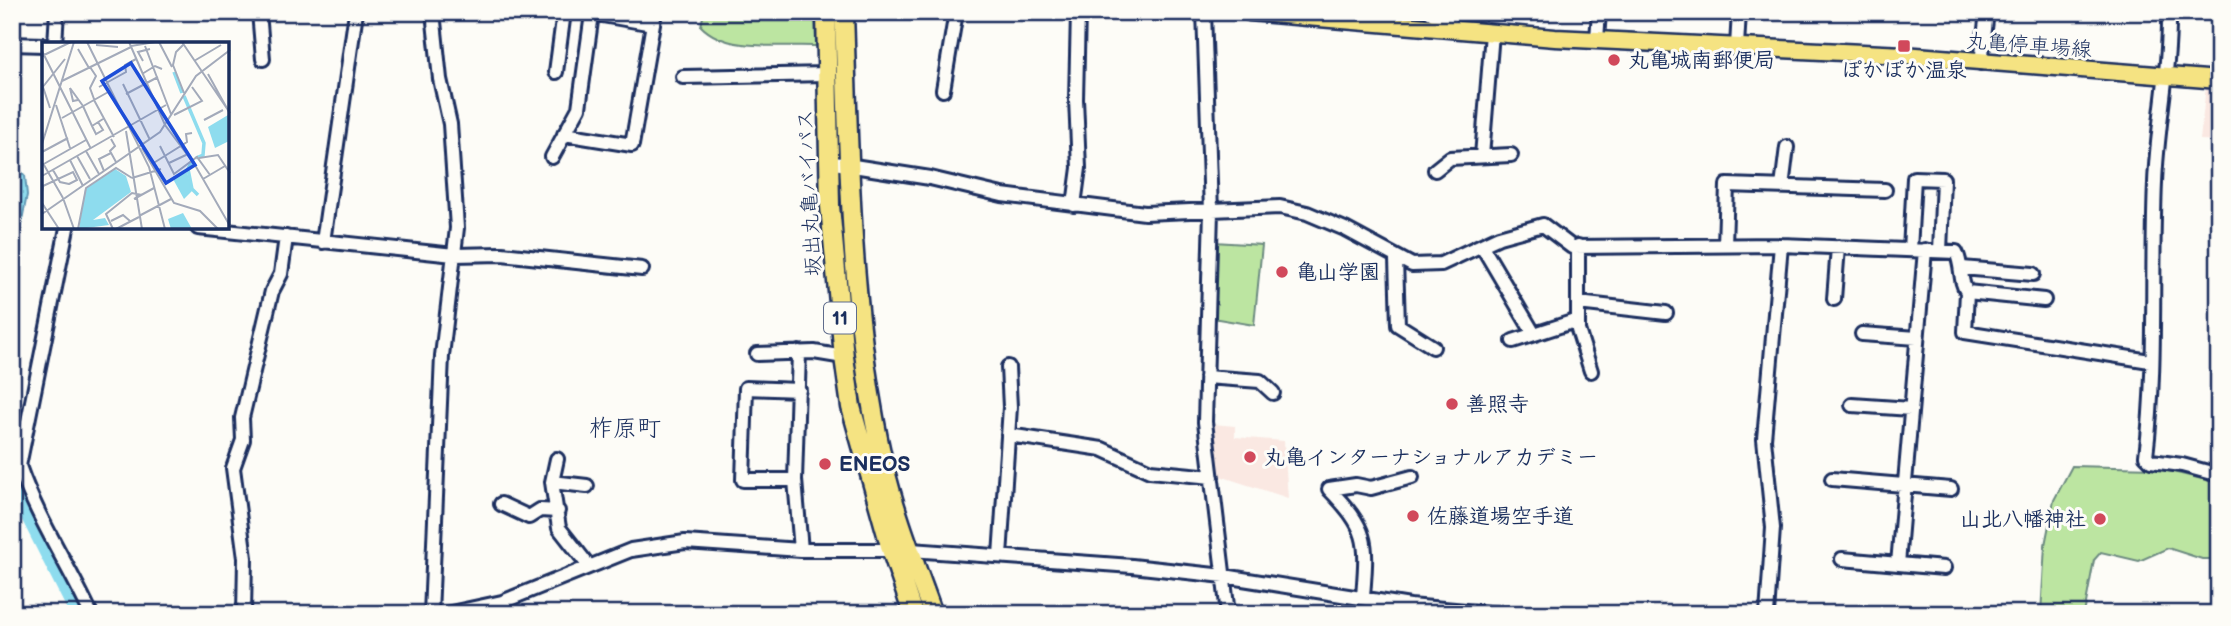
<svg xmlns="http://www.w3.org/2000/svg" width="2231" height="626" font-family="'Balsamiq Sans','Klee One',sans-serif">
<style>
.built{fill:#fae8e2}
.green{fill:#bce5a1;stroke:#6c8a80;stroke-width:2}
.water{fill:#8edcee;stroke:#6097b4;stroke-width:2}
.lines{fill:none;stroke-linecap:round;stroke-linejoin:round}
.shore{stroke:#497498;stroke-width:2}
.river{stroke:#8edcee;stroke-width:21}
.minor-casing{stroke:#1b2f5e;stroke-width:18}
.major-casing{stroke:#1b2f5e;stroke-width:21}
.highway-casing{stroke:#1b2f5e;stroke-width:23}
.minor{stroke:#fdfcf7;stroke-width:12}
.major{stroke:#f5e382;stroke-width:16}
.highway{stroke:#f5e382;stroke-width:18}
.poi-dot{fill:#d1495b;stroke:#fdfcf7;stroke-width:2.5}
.labels{text-anchor:middle;stroke-width:6;stroke-linejoin:round;paint-order:stroke}
.shield{fill:#fdfcf7;stroke:#5f6c8c;stroke-width:2}
.shield-label{font-size:19px;font-weight:bold;fill:#1b2f5e}
.street-label{font-size:21px;fill:#1b2f5e;stroke:#fdfcf7}
.poi-label{font-size:21px;font-weight:bold;fill:#1b2f5e;stroke:#fdfcf7;text-anchor:start}
.quarter-label{font-size:24px;fill:#1b2f5e;stroke:#fdfcf7}
.inset-river{fill:none;stroke:#8edcee;stroke-width:3.5}
.inset-road{fill:none;stroke:#a3aaba;stroke-width:2}
.view{fill:#1d4ed8;fill-opacity:0.15;stroke:#1d4ed8;stroke-width:3.5}
.inset-edge{fill:none;stroke:#1b2f5e;stroke-width:3.5}
</style>
<rect width="100%" height="100%" fill="#fdfcf7"/>
<filter id="ink" filterUnits="userSpaceOnUse"><feTurbulence type="fractalNoise" baseFrequency=".0143" numOctaves="2"/><feDisplacementMap in="SourceGraphic" scale="14" xChannelSelector="R" yChannelSelector="G"/><feConvolveMatrix kernelMatrix="1 2 1 2 8 2 1 2 1" color-interpolation-filters="sRGB"/></filter>
<g filter="url(#ink)">
<!-- built -->
<path class="built" d="M2206,86L2219,88V141L2200,140Z
M1213,424L1235,426V437L1284,441L1288,498L1217,475Z"/>
<!-- green -->
<path class="green" d="M704,12H815L816,46C781,44 727,53 701,26Z
M1214,242L1262,245L1254,325L1212,318Z
M2072,466L2156,468L2219,483V559H2202L2168,548L2139,561L2101,552L2094,560L2084,614H2041L2045,545L2054,500Z"/>
<!-- water -->
<path class="water" d="M12,161L25,176L27,195L12,271Z"/>
<g class="lines">
<!-- shore -->
<path class="shore" d="M12,172C28,190 16,222 12,243"/>
<!-- river -->
<path class="river" d="M12,493L26,505L81,614"/>
<!-- minor casing -->
<g class="minor-casing">
<path id="minor" d="M259,12L263,59
M585,12L653,24
M1204,12L1211,211L1205,422L1228,614
M1430,12L1457,28
M2169,12C2170,69 2157,125 2155,183C2151,273 2157,366 2146,456L2151,461L2182,465L2219,475
M1597,39L1599,12
M12,44L44,45
M55,44L57,12
M1737,46L1739,12
M1981,63L1987,12
M556,72L564,12
M683,77L827,74
M943,90L956,12
M564,134L632,145L655,12
M1482,156L1492,33
M552,157L579,108L592,14
M828,162L930,178L1002,195L1145,213L1280,207L1307,213L1345,229L1412,265L1441,264L1499,237L1543,225L1572,247L1781,245L1956,252C1963,266 1959,281 1967,292
M1435,170L1450,158L1511,155
M1782,187L1787,147
M1074,205L1079,168L1076,99L1078,12
M67,228L19,466C37,518 68,564 91,614
M198,228L454,255L502,254L642,269
M323,242L356,12
M1725,245L1727,185L1885,190
M1482,246L1534,334
M1578,246V330L1591,371
M1910,250L1914,178L1943,179L1940,251
M1396,259L1398,325L1433,347
M1962,268L2033,274
M1834,299L1838,247
M2044,300L1967,292L1965,332L2150,361
M1578,303L1666,313
M1862,334L1917,338
M1513,341L1578,320
M799,352L795,480L801,550
M757,354L814,352L844,357
M1206,377L1260,381L1273,393
M1852,405L1911,409
M1008,435L1102,449L1150,471L1212,477
M557,459L552,482L559,528L588,565
M1832,479L1951,489
M795,480H743L746,388L799,390
M552,482L587,486
M501,504L529,517L540,510L558,511
M1000,556L1010,407L1008,367
M1842,559L1944,568
M1898,564L1925,250
M1363,597C1367,542 1370,531 1329,489L1356,485L1371,488L1412,477
M244,614L245,558L233,468L243,440L242,418L272,291L281,274L286,237
M431,614L442,356L457,228L450,124L440,79L433,12
M446,614L502,602L631,550L685,542L801,550H911L1132,566L1224,576L1410,606L1500,614
M1767,614L1773,528L1764,439L1781,245"/>
</g>
<!-- major casing -->
<g class="major-casing">
<path id="major" d="M1249,12L1555,38L1904,55L2219,80"/>
</g>
<!-- highway casing -->
<g class="highway-casing">
<path id="highway" d="M826,12L830,206L844,357L851,407L891,549L913,614
M844,12C849,161 850,316 883,462C895,514 915,564 933,614"/>
</g>
<!-- minor -->
<use href="#minor" class="minor"/>
<!-- major -->
<use href="#major" class="major"/>
<!-- highway -->
<use href="#highway" class="highway"/>
</g>
</g>
<!-- markers -->
<g class="poi-dot">
<rect x="1897" y="39" width="14" height="14" rx="3.5"/>
<circle cx="1614" cy="60" r="7"/>
<circle cx="1282" cy="272" r="7"/>
<circle cx="1452" cy="404" r="7"/>
<circle cx="1250" cy="457" r="7"/>
<circle cx="825" cy="464" r="7"/>
<circle cx="1413" cy="516" r="7"/>
<circle cx="2100" cy="519" r="7"/>
</g>
<g class="labels">
<!-- shield labels -->
<rect class="shield" x="824" y="302.5" width="32" height="31" rx="5"/>
<g class="shield-label">
<text x="840" y="325">11</text>
</g>
<!-- street labels -->
<g class="street-label">
<text transform="translate(2029 45) rotate(4)" y="7">丸亀停車場線</text>
<text transform="translate(809 193) rotate(-93)" y="7">坂出丸亀バイパス</text>
</g>
<!-- poi labels -->
<g class="poi-label">
<text x="1628" y="67">丸亀城南郵便局</text>
<text x="1904" y="77" text-anchor="middle">ぽかぽか温泉</text>
<text x="1296" y="279">亀山学園</text>
<text x="1466" y="411">善照寺</text>
<text x="1264" y="464">丸亀インターナショナルアカデミー</text>
<text x="839" y="471">ENEOS</text>
<text x="1427" y="523">佐藤道場空手道</text>
<text x="2086" y="526" text-anchor="end">山北八幡神社</text>
</g>
<!-- quarter labels -->
<g class="quarter-label">
<text x="625" y="436">柞原町</text>
</g>
</g>
<!-- overview -->
<g transform="translate(42 42)">
<rect width="187" height="187" fill="#fdfcf7"/>
<path d="M186,73L187,99L173,106L166,85ZM73,127L84,134L89,150L51,178L63,176L67,183L37,187L43,147ZM145,130L150,149L142,157L131,137ZM141,171L150,187H129L126,177Z" fill="#8edcee"/>
<path class="inset-river" d="M132,30L140,51M142,54L162,101L161,113L154,116M150,119L146,127L150,147L156,153"/>
<path class="inset-road" d="M45,0L107,125L123,187M87,0L123,83L153,123L188,184M117,0L130,25M140,0L188,71M54,3L76,5M141,3L134,10L131,23L142,51M89,4L113,0M103,4L129,72M36,7L47,26M0,9L49,107M0,14L29,0M101,19L96,10L108,7M152,19L179,3M48,25L54,34L48,46L52,57M100,32L113,24L120,27M166,32L187,70M20,39L89,5M81,42L108,98M1,45L8,66M57,45L84,30L83,23L94,17M0,46L23,17M84,52L116,35M36,58L31,59L28,46L41,64L50,84M52,58L72,95M14,63L28,106M132,73L160,59L150,45M20,76L68,49M162,78L181,68M56,80L61,88L54,92L50,84L61,77M84,89L100,187M69,97L73,104L68,109L74,120M0,102L32,0M118,104L132,132L155,115L168,133M100,106L132,161L158,169L176,187M44,109L57,132M0,110L26,96M35,114L48,137M157,116L176,113L188,131M28,118L41,144M127,121L146,112M110,122L145,100L144,92L150,91M0,123L44,98M2,123L21,156M11,128L18,140L27,142M62,129L57,117L69,111M0,134L124,63M90,136L119,127M161,137L183,124M0,150L1,144L31,130L35,138L27,142M21,156L32,187M92,157L112,146M0,161L17,187M0,172L118,90L154,34L188,8M97,174L129,157M69,179L81,173L88,179M36,187L44,146L74,126L90,136M71,187L64,172L90,151L100,153M74,187L97,175"/>
<path class="view" d="M89,21L153,123L124,141L60,39Z"/>
<rect width="187" height="187" class="inset-edge"/>
</g>
<!-- margin -->
<rect width="2231" height="626" fill="none" stroke="#fdfcf7" stroke-width="42"/>
<rect x="21" y="21" width="2189" height="584" fill="none" stroke="#1b2f5e" stroke-width="2.5" filter="url(#ink)"/>
</svg>
